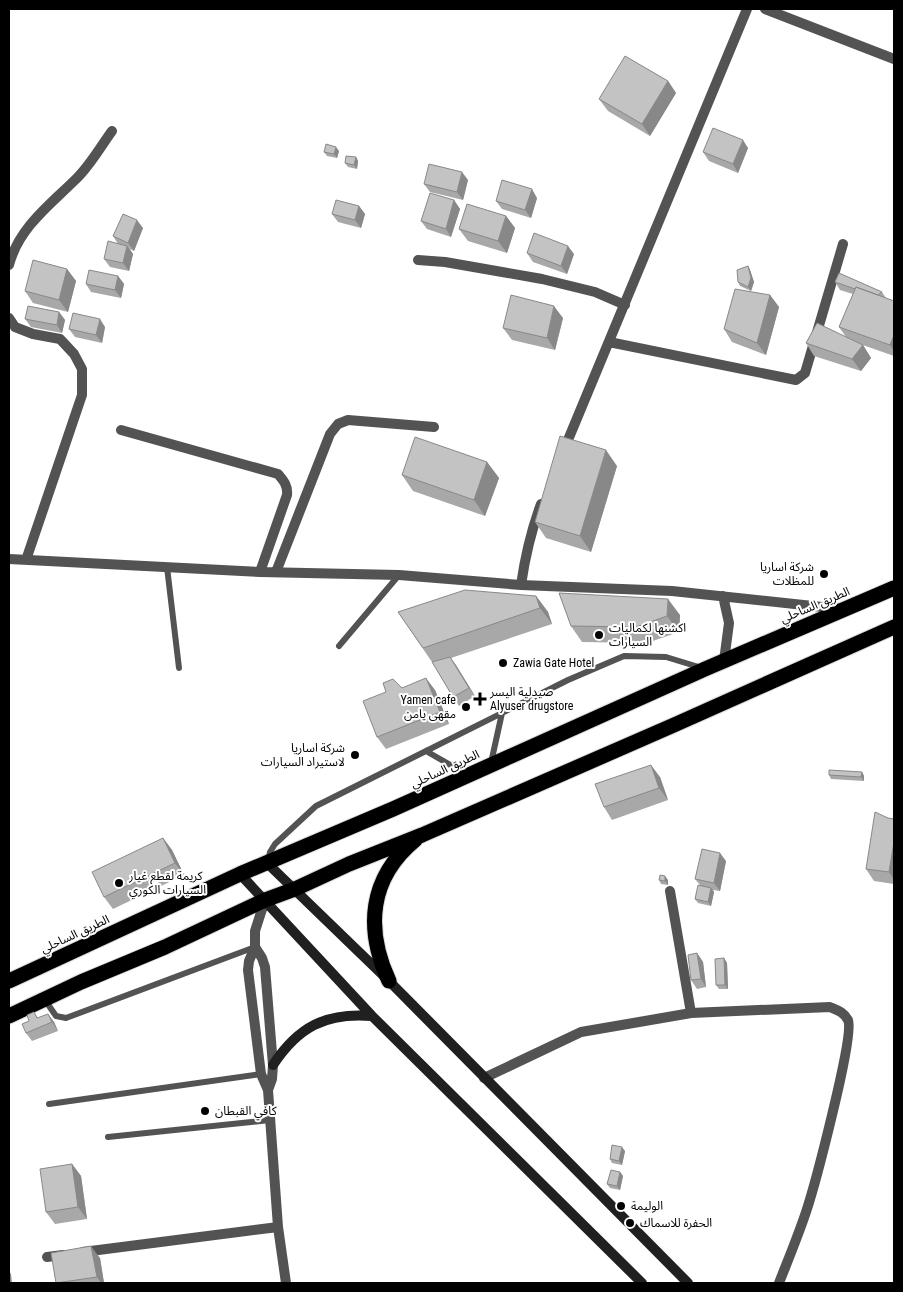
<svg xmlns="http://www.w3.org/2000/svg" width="903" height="1292" font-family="'Roboto Condensed','Noto Sans Arabic',sans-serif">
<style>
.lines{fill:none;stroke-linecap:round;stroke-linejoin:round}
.highway-casing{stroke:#dbdbdb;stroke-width:17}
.lane{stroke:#535353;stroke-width:6}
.street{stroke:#535353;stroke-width:10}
.secondary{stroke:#202020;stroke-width:10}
.highway{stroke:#000;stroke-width:15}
.wall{fill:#a8a8a8}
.shaded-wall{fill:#888}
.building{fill:#c3c3c3;stroke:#888}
.poi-dot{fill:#000;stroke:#fff;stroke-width:2}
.labels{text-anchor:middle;stroke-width:4;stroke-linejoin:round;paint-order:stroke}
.poi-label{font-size:12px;fill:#000;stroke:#fff;text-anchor:start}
.street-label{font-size:12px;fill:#000;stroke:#fff}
</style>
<rect width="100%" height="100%" fill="#fff"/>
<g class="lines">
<!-- highway casing -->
<g class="highway-casing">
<path id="highway" d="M9,981L240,874L393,809L705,669L894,588
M389,981C365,929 369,878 415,840
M9,1016L81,982L165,947L265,900L295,889L349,864L422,835L674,725L894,627"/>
</g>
<!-- lane -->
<path class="lane" d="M167,567L179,668
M339,646L399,575
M426,751L466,774
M491,763L502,713
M268,862L270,852L275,844L316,806L568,680L624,656L666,657L702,668
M45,1000L56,1016L66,1018L255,947
M49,1104L261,1074
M108,1137L270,1120"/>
<!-- street -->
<path class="street" d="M765,9L894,59
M418,260L445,262L542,279L595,292L625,305
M9,265C19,227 51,204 77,178C91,164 101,146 112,131
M9,318L15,327L33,334L60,339L74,354L82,369V395L26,560
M609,342L796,380L805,373L843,244
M121,430L278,474C284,481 288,486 287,495L260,572
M563,452L747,9
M9,559L260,572L399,575L521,585L672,591L841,609
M276,572L330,434L338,424L348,420L434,427
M521,585C525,557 531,531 541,504
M723,596L729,623L724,661
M670,891L691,1013
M265,900L255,931V947L249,961L248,970L261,1074L268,1090
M255,947L262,958L265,967L273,1065L272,1079L268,1090L278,1227L286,1283
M484,1078L581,1032L691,1013L830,1007C837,1010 844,1012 848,1020C855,1035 814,1188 806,1212C798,1236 788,1260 779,1283
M83,1252L278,1227
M47,1257L63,1255"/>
<!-- secondary -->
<path class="secondary" d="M267,863L389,981L688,1283
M240,874L372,1016L642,1283
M273,1065C298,1027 326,1012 372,1016"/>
<!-- highway -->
<use href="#highway" class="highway"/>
</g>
<!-- wall -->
<path class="wall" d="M668,81L676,93L650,136L608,111L599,99Z
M748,148L738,173L709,161L703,152Z
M339,151L337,158L327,156L324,152Z
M356,157L358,161L357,169L348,167L345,163Z
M468,180L463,200L430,192L424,184Z
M537,198L531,218L502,209L496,201Z
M454,200L460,209L451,237L427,229L421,221Z
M359,206L365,214L361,228L338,222L332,214Z
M506,216L515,228L507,253L468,241L459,229Z
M143,228L134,251L130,249L133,254L129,271L110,267L104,259L118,244L113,236Z
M527,253L574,254L567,274L533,262Z
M748,266L750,270L754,282L751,291L740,286L738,282Z
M67,269L76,281L68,312L33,303L25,291Z
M118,276L124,284L121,298L91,292L86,284Z
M835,282L882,292L886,298L894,301V356L857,343L863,345L871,358L861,371L814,356L806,343L846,337L839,327L853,294L840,290Z
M770,295L779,307L766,355L732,342L724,329Z
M59,312L65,320L62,333L31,327L25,319Z
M563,318L555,350L512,340L503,328Z
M105,327L102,343L75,337L69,329Z
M487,462L499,478L485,516L413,491L402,475Z
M617,466L591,552L546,538L535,522Z
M559,593L680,615L679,632L647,643L582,642L571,626Z
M536,596L548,612L552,624L451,658L475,696L459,706L453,697L432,662L398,612Z
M402,688L435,690L449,724L386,749L377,737Z
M862,772L864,776V781L831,779L829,775Z
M660,777L668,800L612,820L604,807Z
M888,818L894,819V884L874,881L866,869Z
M163,838L172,850L184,875L113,909L104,897Z
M726,861L720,891L713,890L714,892L711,906L698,903L695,899L700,885L695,879Z
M659,880H668V885L661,884Z
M697,953L703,962L706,987L697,989L691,980Z
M724,958L727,963L728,989H719L716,985Z
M34,1012L38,1018L48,1014L54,1022L58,1031L32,1041L26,1033L29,1021Z
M625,1151L622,1165L612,1163L610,1159Z
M72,1164L81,1176L87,1219L55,1224L46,1212Z
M620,1172L623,1176L620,1190L610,1188L607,1184Z
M100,1258L104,1283H56Z"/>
<!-- shaded-wall -->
<path class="shaded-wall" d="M668,81L676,93L650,136L642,124Z
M743,140L748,148L738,173L733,164Z
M336,147L339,151L337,158L334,154Z
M356,157L358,161L357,169L354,165Z
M462,172L468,180L463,200L457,192Z
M532,189L537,198L531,218L525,210Z
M454,200L460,209L451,237L446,229Z
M359,206L365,214L361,228L355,220Z
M506,216L515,228L507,253L498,241Z
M137,220L143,228L134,251L128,243Z
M127,246L133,254L129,271L123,263Z
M568,246L574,254L567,274L561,266Z
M748,266L750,270L754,282L751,291L748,287Z
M67,269L76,281L68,312L59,300Z
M118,276L124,284L121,298L115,290Z
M770,295L779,307L766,355L757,343Z
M554,306L563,318L555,350L547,338Z
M59,312L65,320L62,333L57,325Z
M100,319L105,327L102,343L96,335Z
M894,335V351L890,345Z
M863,345L871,358L861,371L852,359Z
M606,450L617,466L591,552L580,536Z
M487,462L499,478L485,516L474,500Z
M536,596L548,612L552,624L540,608Z
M668,599L680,615L679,632L667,616Z
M450,657L456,665L475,696L469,688Z
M426,678L435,690L449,724L440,712Z
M651,765L660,777L668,800L659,788Z
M862,772L864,776V781L861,777Z
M163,838L172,850L184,875L175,863Z
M894,842V880L889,872Z
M720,853L726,861L720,891L714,883Z
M665,876L668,880V885L665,881Z
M711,888L714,892L711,906L708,902Z
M697,953L703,962L706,987L701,979Z
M724,958L727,963L728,989L725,985Z
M48,1014L54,1022L58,1031L52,1022Z
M622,1147L625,1151L622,1165L619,1161Z
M72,1164L81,1176L87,1219L78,1207Z
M620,1172L623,1176L620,1190L617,1186Z
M91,1246L100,1258L104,1283H101L97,1277Z
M9,1271L11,1274L12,1283H9Z"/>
<!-- building -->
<path class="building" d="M625,56L668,81L642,124L599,99Z
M713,128L743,140L733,164L703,152Z
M326,144L336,147L334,154L324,152Z
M346,156L356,157L354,165L345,163Z
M429,164L462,172L457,192L424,184Z
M502,180L532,189L525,210L496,201Z
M430,193L454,200L446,229L421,221Z
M336,200L359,206L355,220L332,214Z
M467,204L506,216L498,241L459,229Z
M123,214L137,220L128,243L113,236Z
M534,233L568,246L561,266L527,253Z
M108,241L127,246L123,263L104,259Z
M33,260L67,269L59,300L25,291Z
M748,266L751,278L748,287L738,282L737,270Z
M89,270L118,276L115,290L86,284Z
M839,273L882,292L878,295L856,287L855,289L835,282Z
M856,287L894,301V335L890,345L839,327Z
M735,289L770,295L757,343L724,329Z
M511,295L554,306L547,338L503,328Z
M28,306L59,312L57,325L25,319Z
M73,313L100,319L96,335L69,329Z
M817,323L863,345L852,359L806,343Z
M560,436L606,450L580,536L535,522Z
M415,437L487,462L474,500L402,475Z
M465,590L536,596L540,608L423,648L398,612Z
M559,593L668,599L667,616L636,627L571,626Z
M450,657L469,688L453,697L432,662Z
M426,678L440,712L377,737L363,701L386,692L383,683L393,679L402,688Z
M651,765L659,788L604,807L595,784Z
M829,770L862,772L861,777L829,775Z
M875,812L888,818L894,819V842L889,872L866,869Z
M163,838L175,863L104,897L92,872Z
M702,849L720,853L714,883L695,879Z
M660,875L665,876V881L659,880Z
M698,885L711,888L708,902L695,899Z
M697,953L701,979L691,980L688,955Z
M724,958L725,985H716L715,959Z
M34,1012L37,1018L48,1014L52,1022L26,1033L22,1024L29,1021L27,1015Z
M612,1145L622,1147L619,1161L610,1159Z
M72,1164L78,1207L46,1212L40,1169Z
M611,1170L620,1172L617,1186L607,1184Z
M91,1246L97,1277L56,1283L51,1253Z"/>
<!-- markers -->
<g class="poi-dot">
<circle cx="824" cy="574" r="5"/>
<circle cx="599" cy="635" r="5"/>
<circle cx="503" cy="663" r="5"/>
<path d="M477.5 691.5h5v5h5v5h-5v5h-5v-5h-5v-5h5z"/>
<circle cx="466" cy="707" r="5"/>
<circle cx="355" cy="755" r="5"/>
<circle cx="119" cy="883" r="5"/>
<circle cx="205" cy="1111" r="5"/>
<circle cx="621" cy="1206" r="5"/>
<circle cx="630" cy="1223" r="5"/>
</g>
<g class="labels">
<!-- poi labels -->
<g class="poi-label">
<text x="814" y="571" text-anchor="end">شركة اساريا<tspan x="814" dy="14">للمظلات</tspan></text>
<text x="609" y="632">اكشنها لكماليات<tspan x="609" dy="14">السيارات</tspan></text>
<text x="513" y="667">Zawia Gate Hotel</text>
<text x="490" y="696">صيدلية اليسر<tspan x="490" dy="14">Alyuser drugstore</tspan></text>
<text x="456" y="704" text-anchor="end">Yamen cafe<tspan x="456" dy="14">مقهى يامن</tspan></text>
<text x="345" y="752" text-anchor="end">شركة اساريا<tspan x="345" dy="14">لاستيراد السيارات</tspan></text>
<text x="129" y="880">كريمة لقطع غيار<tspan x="129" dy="14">السيارات الكوري</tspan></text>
<text x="215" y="1115">كافي القبطان</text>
<text x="631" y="1210">الوليمة</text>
<text x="640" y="1227">الحفرة للاسماك</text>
</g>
<!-- street labels -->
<g class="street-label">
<text transform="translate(815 605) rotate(-23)" y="4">الطريق الساحلي</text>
<text transform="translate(445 769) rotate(-25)" y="4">الطريق الساحلي</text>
<text transform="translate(75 934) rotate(-25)" y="4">الطريق الساحلي</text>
</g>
</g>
<!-- border -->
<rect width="903" height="1292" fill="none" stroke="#000000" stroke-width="20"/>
</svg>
